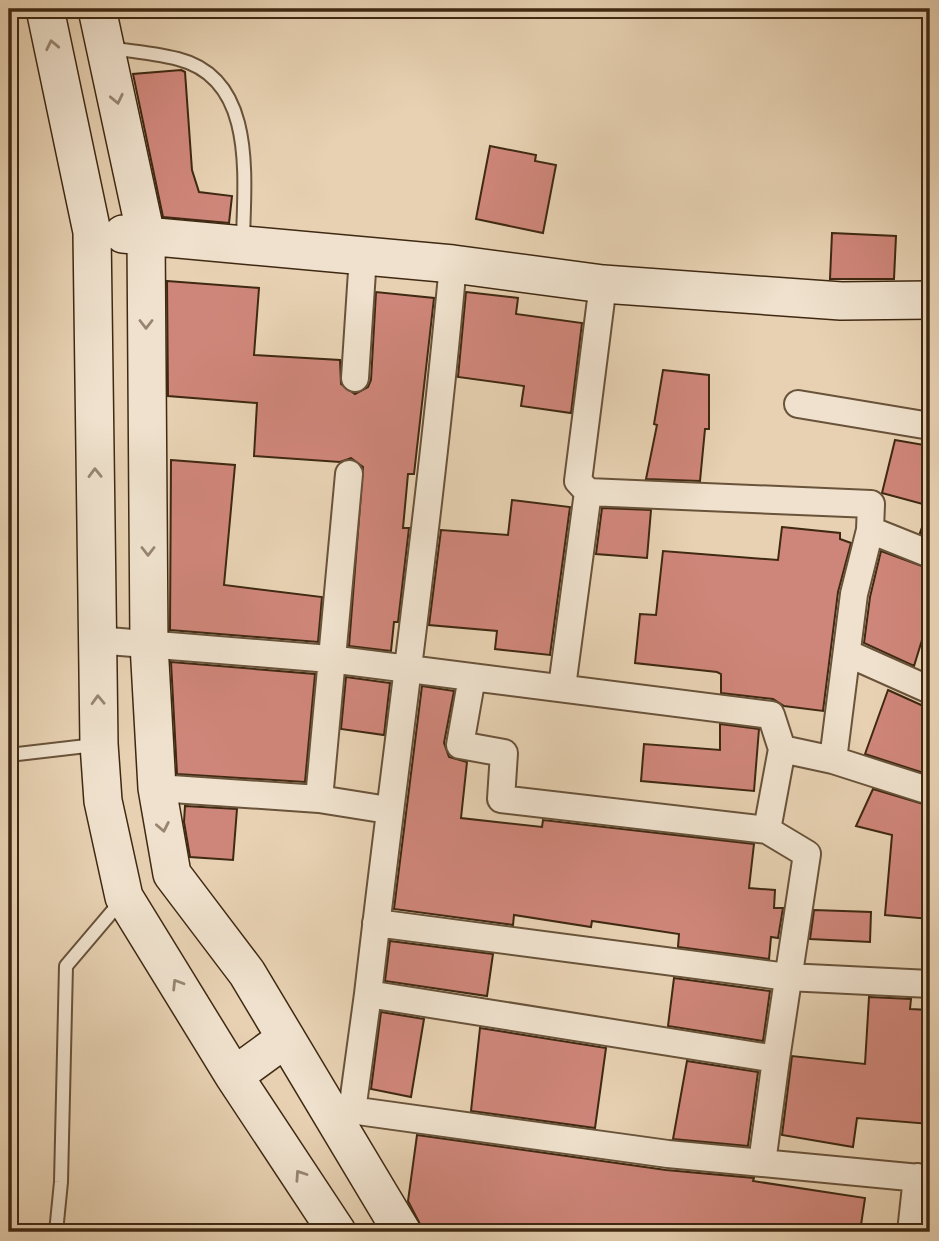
<svg xmlns="http://www.w3.org/2000/svg" width="939" height="1241" font-family="'IM FELL Great Primer',serif">
<style>
.building{fill:#cf867a;stroke:#3f2912;stroke-width:2}
.lines{fill:none;stroke-linecap:round;stroke-linejoin:round}
.lane-casing{stroke:#69533a;stroke-width:16}
.street-casing{stroke:#69533a;stroke-width:30}
.secondary-casing{stroke:#3f2912;stroke-width:40}
.lane{stroke:#efe1cd;stroke-width:12}
.street{stroke:#efe1cd;stroke-width:26}
.secondary{stroke:#efe1cd;stroke-width:37}
.oneway{stroke:#978570}
</style>
<rect width="100%" height="100%" fill="#e7d1b2"/>
<filter id="stains"><feTurbulence type="fractalNoise" baseFrequency=".00286" numOctaves="4"/><feColorMatrix values="0 0 0 0 .2 0 0 0 0 .09 0 0 0 0 .02 0 0 0 .5 -.17"/></filter>
<radialGradient id="worn" r=".72"><stop offset=".6" stop-color="#630" stop-opacity="0"/><stop offset="1" stop-color="#630" stop-opacity=".3"/></radialGradient>
<!-- building -->
<path class="building" d="M181,70L185,72L192,170L199,192L232,196L229,223L163,217L133,74Z
M490,146L536,155L535,161L556,165L543,233L476,219Z
M832,233L896,236L894,279H830Z
M167,281L259,288L254,355L340,360L341,384L355,394L368,387L371,380L376,292L434,298L414,474H408L403,528H409L398,622H394L391,651L349,646L363,467L351,458L340,462L254,456L257,403L168,396Z
M466,292L518,298L516,314L582,323L571,413L521,406L524,386L458,377Z
M663,370L709,375V429H705L700,481L646,479L657,425L654,424Z
M895,440L930,446V506L882,493Z
M171,460L235,465L224,585L322,597L318,642L170,630Z
M512,500L570,507L550,655L495,649L497,631L429,625L441,530L508,535Z
M602,508L651,510L647,558L596,554Z
M928,511H930V537L920,533Z
M782,527L840,533V539L851,543L838,592L823,711L784,706L773,699L721,693V674L717,672L635,663L640,614L656,615L663,551L778,560Z
M881,551L930,569V643L922,640L914,666L864,643L870,597Z
M171,662L315,674L305,782L177,774Z
M346,677L390,683L384,735L341,729Z
M422,686L454,691L444,743L449,757L467,762L461,818L542,827L543,820L754,844L749,888L775,890L774,908H783L778,938L771,937L769,959L678,947L679,934L592,921L591,927L514,915L513,925L394,909Z
M888,690L930,709V775L865,754Z
M720,724L759,729L754,791L641,781L644,744L720,750Z
M873,789L930,806V919L885,915L892,835L856,826Z
M185,806L237,809L233,860L190,857L184,822Z
M814,910L871,912L870,942L810,939Z
M390,941L493,954L487,996L385,981Z
M674,978L770,991L763,1041L668,1026Z
M869,997L911,999L910,1009L930,1010V1124L857,1118L853,1147L782,1135L792,1056L865,1064Z
M381,1012L424,1019L411,1097L371,1089Z
M480,1028L606,1048L595,1128L471,1111Z
M687,1061L758,1072L748,1146L673,1139Z
M417,1135L666,1170L754,1178L753,1181L865,1198L860,1232H511L421,1226L408,1201Z"/>
<g class="lines">
<!-- lane casing -->
<g class="lane-casing">
<path id="lane" d="M108,48C131,51 155,53 178,59C257,79 244,179 243,241
M9,755L95,745
M56,1232L61,1182L66,966L122,900"/>
</g>
<!-- street casing -->
<g class="street-casing">
<path id="street" d="M453,264C431,508 396,751 368,994L776,1059L807,854L767,830L782,749
M603,284L578,481L588,492L871,504L870,530L854,594L833,760
M355,378L363,256
M798,404L930,426
M870,530L930,554
M96,640L330,659L771,715L782,749L833,760L930,791
M847,653L930,690
M472,677L460,745L504,753L501,799L767,830
M562,687L588,492
M157,788L319,799L388,810
M319,799L349,474
M376,923L787,977L930,984
M329,1107L668,1154L930,1179
M352,1111L368,994
M762,1163L776,1059
M911,1232L917,1177"/>
</g>
<!-- secondary casing -->
<g class="secondary-casing">
<path id="secondary" d="M45,9L92,232L99,744L103,801L124,897L234,1076L337,1232
M97,9L146,236L149,644L157,788L172,874L247,973L402,1232
M123,234L453,264L603,284L841,301L930,300
M234,1076L286,1038"/>
</g>
<!-- lane -->
<use href="#lane" class="lane"/>
<!-- street -->
<use href="#street" class="street"/>
<!-- secondary -->
<use href="#secondary" class="secondary"/>
</g>
<!-- one-way arrows -->
<defs><path id="oneway-chevron" d="M-2-3.5L2.5 0L-2 3.5" fill="none" stroke-width="1.6" stroke-linecap="round" stroke-linejoin="round" transform="scale(1.75)"/></defs>
<g class="oneway">
<use href="#oneway-chevron" transform="translate(52 45) rotate(-102)"/>
<use href="#oneway-chevron" transform="translate(117 99) rotate(78)"/>
<use href="#oneway-chevron" transform="translate(146 324) rotate(90)"/>
<use href="#oneway-chevron" transform="translate(95 473) rotate(-91)"/>
<use href="#oneway-chevron" transform="translate(148 551) rotate(90)"/>
<use href="#oneway-chevron" transform="translate(98 700) rotate(-92)"/>
<use href="#oneway-chevron" transform="translate(163 827) rotate(79)"/>
<use href="#oneway-chevron" transform="translate(177 984) rotate(-122)"/>
<use href="#oneway-chevron" transform="translate(300 1175) rotate(-124)"/>
</g>
<!-- margin -->
<rect width="939" height="1241" fill="none" stroke="#e7d1b2" stroke-width="35"/>
<rect x="10" y="10" width="918" height="1220" fill="none" stroke="#3f2912" stroke-width="3.5"/>
<rect x="18" y="18" width="904" height="1206" fill="none" stroke="#3f2912" stroke-width="2"/>
<rect width="100%" height="100%" filter="url(#stains)"/>
<rect width="100%" height="100%" fill="url(#worn)"/>
</svg>
